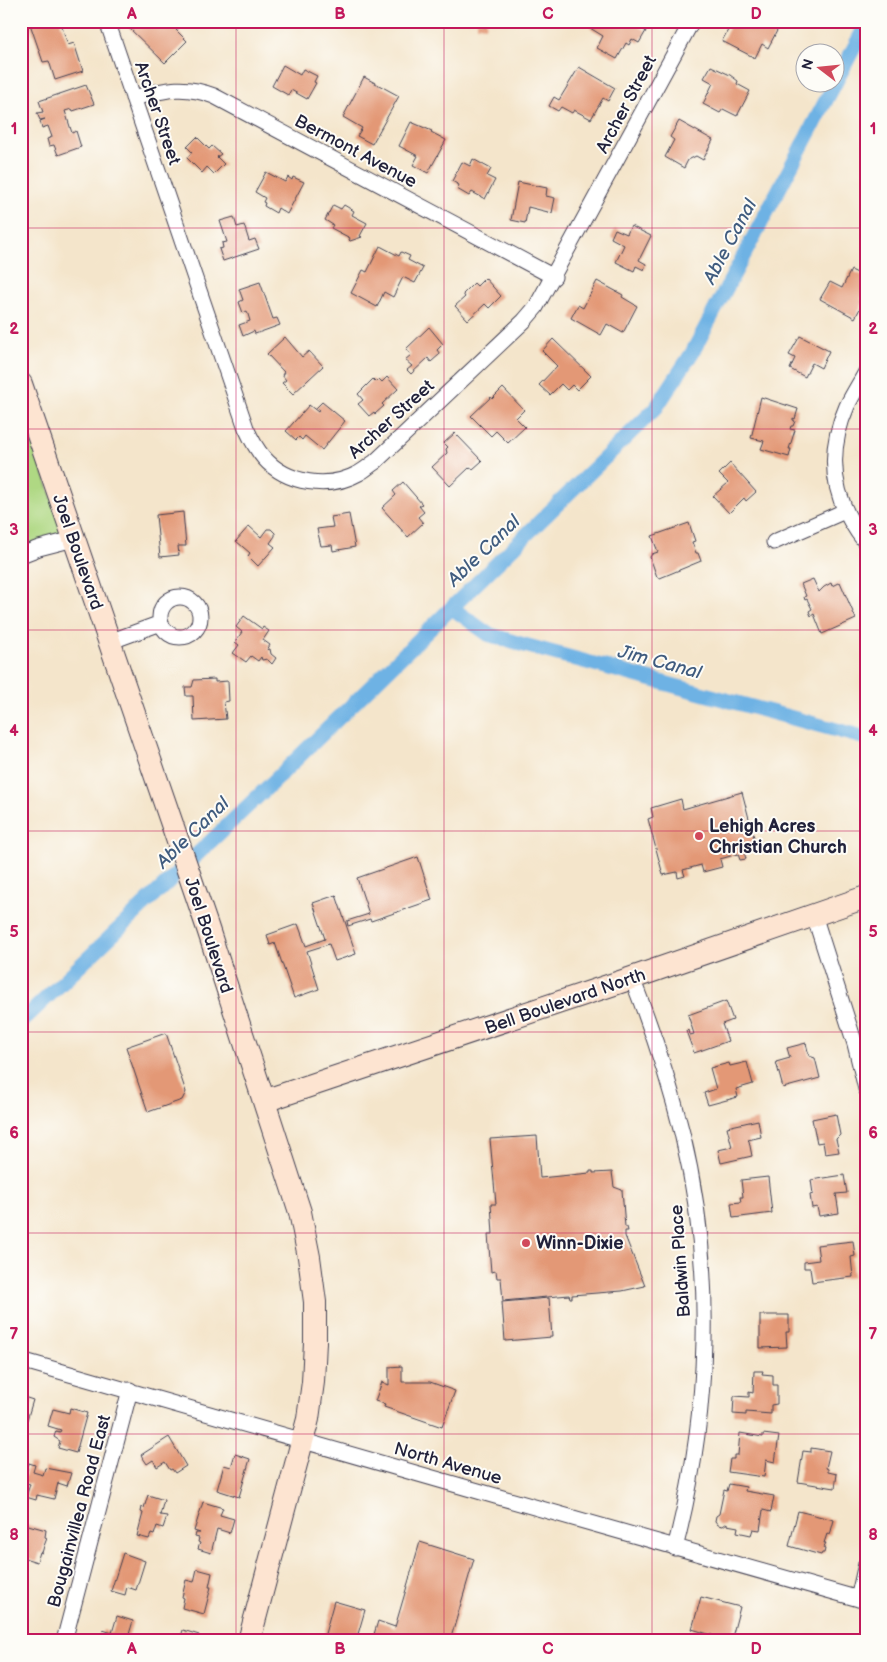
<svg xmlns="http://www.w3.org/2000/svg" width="887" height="1662" viewBox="0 0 887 1662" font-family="'Balsamiq Sans',sans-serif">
  <rect width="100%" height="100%" fill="#fdfcf7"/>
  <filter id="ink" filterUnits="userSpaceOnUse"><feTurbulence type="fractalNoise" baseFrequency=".02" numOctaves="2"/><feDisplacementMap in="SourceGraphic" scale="10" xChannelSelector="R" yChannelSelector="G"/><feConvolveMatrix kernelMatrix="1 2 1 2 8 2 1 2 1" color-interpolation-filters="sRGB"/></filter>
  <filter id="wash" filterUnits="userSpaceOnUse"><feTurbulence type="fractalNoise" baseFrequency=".0096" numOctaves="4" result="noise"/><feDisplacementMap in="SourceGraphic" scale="20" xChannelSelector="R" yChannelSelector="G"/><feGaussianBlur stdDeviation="1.12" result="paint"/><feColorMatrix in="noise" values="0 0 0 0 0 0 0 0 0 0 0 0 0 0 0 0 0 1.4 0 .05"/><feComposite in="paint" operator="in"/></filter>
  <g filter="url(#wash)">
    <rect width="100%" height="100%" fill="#f4e5cb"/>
    <path fill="#afd883" stroke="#687d5f" d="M 21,409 L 64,533 L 21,549 Z"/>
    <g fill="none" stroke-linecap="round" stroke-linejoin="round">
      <path stroke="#6eb2e4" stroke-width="15" d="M 452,608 L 488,634 L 517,643 L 866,738
        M 21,1022 L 271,784 L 656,408 L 692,353 L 866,25"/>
    </g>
    <g id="blocks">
      <path fill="#e39876" d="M 29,21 L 60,21 L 68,45 L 74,43 L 83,71 L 55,80 L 49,61 L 43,62 Z
        M 131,21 L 175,21 L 174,22 L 179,28 L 176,30 L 187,41 L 165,63 L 127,26 Z
        M 477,21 L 487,21 L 486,27 L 477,26 Z
        M 594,21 L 629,21 L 646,31 L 639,43 L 632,39 L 629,45 L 626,43 L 617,59 L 597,48 L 603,36 L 590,28 Z
        M 733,21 L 774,21 L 780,25 L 768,48 L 762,44 L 755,58 L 722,41 Z
        M 283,65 L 300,75 L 303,69 L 317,76 L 314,82 L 316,83 L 307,99 L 291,90 L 288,95 L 272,86 Z
        M 711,66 L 730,75 L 738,81 L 737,84 L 750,91 L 737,116 L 723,109 L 720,113 L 703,104 L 713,83 L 704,78 Z
        M 579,67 L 615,88 L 608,101 L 603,98 L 591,119 L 574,110 L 572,113 L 561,107 L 558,111 L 549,106 L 554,97 L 559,100 Z
        M 364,77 L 399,96 L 372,144 L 357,136 L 362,128 L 343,117 Z
        M 86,85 L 94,104 L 73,111 L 72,109 L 65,111 L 72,133 L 76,131 L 81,147 L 58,155 L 54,145 L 49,146 L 47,139 L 52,137 L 48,126 L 42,128 L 40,121 L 45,119 L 40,120 L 37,113 L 43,112 L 39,101 Z
        M 679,121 L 713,140 L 703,160 L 696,156 L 688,160 L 684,168 L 665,157 L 674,140 L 670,137 Z
        M 411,122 L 432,131 L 431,132 L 446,140 L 428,173 L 413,165 L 418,156 L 399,146 Z
        M 197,137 L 209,149 L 212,146 L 221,154 L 217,157 L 224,164 L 214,174 L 207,167 L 202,173 L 187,158 L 192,152 L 187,147 Z
        M 473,159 L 491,169 L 487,176 L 495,180 L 485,199 L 472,192 L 469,196 L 457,189 L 459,185 L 452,181 L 462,162 L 470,166 Z
        M 266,172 L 285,182 L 288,177 L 292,180 L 293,177 L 304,182 L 287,214 L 278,208 L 276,213 L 264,206 L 265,203 L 263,202 L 265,198 L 255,192 Z
        M 518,182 L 547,188 L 546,196 L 555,198 L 552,213 L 528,207 L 525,223 L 511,220 Z
        M 333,205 L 341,209 L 344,205 L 354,211 L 352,215 L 367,223 L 360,236 L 362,237 L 350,241 L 349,240 L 350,238 L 331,228 L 333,225 L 325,220 Z
        M 234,217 L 237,227 L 244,225 L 249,241 L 255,239 L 259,249 L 223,261 L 219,249 L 223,248 L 222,243 L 227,242 L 220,221 Z
        M 631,226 L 651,236 L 639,260 L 646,264 L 644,270 L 636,266 L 634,271 L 616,262 L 624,245 L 611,238 L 615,229 L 627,234 Z
        M 380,246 L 399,256 L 401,252 L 410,256 L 408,260 L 423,268 L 415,283 L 403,277 L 393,297 L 384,292 L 377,307 L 351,293 L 363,270 L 367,272 Z
        M 851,270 L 866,277 L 866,290 L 861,299 L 864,301 L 855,318 L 820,299 L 830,282 L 842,288 Z
        M 485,278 L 501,296 L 489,308 L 485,304 L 468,320 L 455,306 L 465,297 L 463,294 L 474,283 L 477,286 Z
        M 597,281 L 623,295 L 622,297 L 637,306 L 623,333 L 607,324 L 601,335 L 571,318 L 578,305 L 583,308 Z
        M 260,282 L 273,319 L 277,318 L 280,325 L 255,334 L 254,331 L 243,336 L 239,325 L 250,321 L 247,311 L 243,313 L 239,302 L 243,300 L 239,289 Z
        M 429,327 L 443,344 L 437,350 L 440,354 L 431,362 L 428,358 L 411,374 L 407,370 L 412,366 L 405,360 L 411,355 L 406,349 Z
        M 800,336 L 829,351 L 821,368 L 812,363 L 805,377 L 790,369 L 795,358 L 789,355 Z
        M 285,337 L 302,357 L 309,351 L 323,366 L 293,394 L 282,383 L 286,380 L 282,375 L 284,372 L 267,354 Z
        M 553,339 L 591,376 L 577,390 L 572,385 L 567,390 L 561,384 L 550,395 L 539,385 L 557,366 L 542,351 Z
        M 387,377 L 398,389 L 382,404 L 384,406 L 375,414 L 374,412 L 369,416 L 358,404 L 363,400 L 358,394 L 373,379 L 376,382 L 379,379 L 382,382 Z
        M 503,388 L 524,410 L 516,418 L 525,427 L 508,443 L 496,431 L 491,436 L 471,416 L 491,397 L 492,399 Z
        M 761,397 L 798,409 L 795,419 L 793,418 L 793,420 L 795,421 L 793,426 L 791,426 L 790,429 L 795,430 L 789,449 L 791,449 L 789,457 L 761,449 L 764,441 L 751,438 Z
        M 322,402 L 345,421 L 322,450 L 305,436 L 302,440 L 299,437 L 296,440 L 286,431 L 309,405 L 318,412 L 319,410 L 316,408 Z
        M 455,433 L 482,461 L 473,469 L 470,467 L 450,486 L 432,467 L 447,453 L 446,449 L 448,447 L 444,443 Z
        M 730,463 L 756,492 L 746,501 L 744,498 L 729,513 L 713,496 L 728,483 L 719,474 Z
        M 403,482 L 422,504 L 419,506 L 424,512 L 418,517 L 423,523 L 408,537 L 382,508 L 396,495 L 393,491 Z
        M 183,512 L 186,546 L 178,546 L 179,555 L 160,557 L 156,515 Z
        M 349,514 L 355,547 L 333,551 L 332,545 L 321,546 L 317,529 L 333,527 L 331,517 Z
        M 689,523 L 695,541 L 692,542 L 696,553 L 698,553 L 701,561 L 660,578 L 657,577 L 650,557 L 652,554 L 658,552 L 652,536 Z
        M 249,526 L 261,537 L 267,529 L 271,529 L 275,533 L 275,536 L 270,543 L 275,547 L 258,566 L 248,556 L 250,553 L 236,541 Z
        M 813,579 L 819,592 L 824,587 L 831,583 L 832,586 L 840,582 L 856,619 L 822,634 L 814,614 L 811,616 L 809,611 L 812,609 L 807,599 L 805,600 L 804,597 L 806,596 L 801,584 Z
        M 244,616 L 262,629 L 263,627 L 269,631 L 263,640 L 270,645 L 267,650 L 270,649 L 271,654 L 276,658 L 272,664 L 267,659 L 262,660 L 261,657 L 258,661 L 251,656 L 246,662 L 233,653 L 239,645 L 235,642 L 242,632 L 236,627 Z
        M 215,679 L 215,682 L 228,681 L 229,701 L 224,702 L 226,719 L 194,721 L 193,696 L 186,696 L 185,687 L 192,687 L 194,680 Z
        M 742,792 L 757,849 L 744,852 L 746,859 L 740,860 L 738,854 L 720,859 L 722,867 L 703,872 L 701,865 L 683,870 L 685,876 L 678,878 L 677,872 L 663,875 L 648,819 L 653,817 L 651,808 L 681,799 L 683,809 Z
        M 418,857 L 432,900 L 371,921 L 370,919 L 348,926 L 347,921 L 369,914 L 357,878 Z
        M 336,895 L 356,954 L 335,961 L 329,944 L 307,951 L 319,989 L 294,998 L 275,943 L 270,945 L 267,935 L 298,924 L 306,946 L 325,939 L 313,903 Z
        M 726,1001 L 733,1020 L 722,1024 L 728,1041 L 694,1053 L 686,1031 L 689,1030 L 690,1035 L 694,1034 L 688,1015 Z
        M 166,1033 L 186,1092 L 182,1100 L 148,1112 L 126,1047 Z
        M 806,1043 L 809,1056 L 815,1058 L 820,1078 L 783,1088 L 776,1062 L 790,1058 L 787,1048 Z
        M 747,1062 L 753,1084 L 736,1089 L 738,1097 L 708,1105 L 704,1093 L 716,1089 L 710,1068 L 729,1063 L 730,1066 Z
        M 836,1114 L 840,1135 L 836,1139 L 839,1152 L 825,1154 L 823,1142 L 817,1143 L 812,1119 Z
        M 758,1120 L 761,1137 L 748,1140 L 749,1141 L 752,1156 L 721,1163 L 718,1150 L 732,1147 L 727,1127 Z
        M 537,1136 L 540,1178 L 590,1173 L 590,1171 L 593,1171 L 593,1173 L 612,1172 L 614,1187 L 622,1190 L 625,1227 L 627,1227 L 628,1231 L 625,1231 L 625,1236 L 645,1286 L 622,1291 L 572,1295 L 572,1298 L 570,1298 L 569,1295 L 503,1301 L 501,1278 L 497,1278 L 496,1271 L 491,1272 L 488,1234 L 493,1234 L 491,1204 L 496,1204 L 490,1139 Z
        M 844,1175 L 847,1193 L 836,1194 L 839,1213 L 819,1216 L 817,1207 L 812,1208 L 810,1195 L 813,1194 L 811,1180 Z
        M 768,1177 L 772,1213 L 733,1218 L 731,1203 L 741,1202 L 740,1197 L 743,1197 L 741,1180 Z
        M 853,1241 L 855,1256 L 851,1257 L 853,1277 L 812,1282 L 810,1268 L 804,1268 L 804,1262 L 819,1260 L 817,1245 Z
        M 549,1298 L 552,1337 L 505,1341 L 502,1302 Z
        M 760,1315 L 789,1315 L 789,1332 L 786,1332 L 787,1347 L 760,1348 Z
        M 402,1366 L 402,1382 L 430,1382 L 455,1391 L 442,1427 L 384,1407 L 385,1404 L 375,1401 L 382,1382 L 389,1385 L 389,1367 Z
        M 754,1371 L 763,1371 L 762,1374 L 773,1375 L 773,1385 L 777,1385 L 777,1404 L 771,1405 L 771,1414 L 746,1412 L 746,1415 L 733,1414 L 734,1396 L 749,1397 L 749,1392 L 753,1393 Z
        M 21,1396 L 33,1400 L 27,1420 L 21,1418 Z
        M 70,1408 L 87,1413 L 76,1453 L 58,1448 L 60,1441 L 54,1437 L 56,1431 L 60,1432 L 61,1430 L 48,1426 L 53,1409 L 69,1413 Z
        M 740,1433 L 763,1437 L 763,1434 L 779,1436 L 775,1462 L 766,1460 L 764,1477 L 728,1472 L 730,1459 L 734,1459 L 734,1455 L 738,1455 Z
        M 169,1437 L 186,1466 L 175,1473 L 172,1469 L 170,1470 L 165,1462 L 157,1467 L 153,1460 L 147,1464 L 141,1455 Z
        M 811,1448 L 830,1451 L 826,1468 L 828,1469 L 828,1472 L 837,1474 L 835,1488 L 798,1482 L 803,1451 L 811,1452 Z
        M 235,1454 L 250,1459 L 239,1497 L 217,1490 L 224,1465 L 231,1467 Z
        M 29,1463 L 35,1465 L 33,1472 L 43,1475 L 45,1468 L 71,1473 L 67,1486 L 58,1483 L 54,1499 L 37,1495 L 36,1500 L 26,1497 L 30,1484 L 23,1482 Z
        M 729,1484 L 746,1487 L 745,1491 L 774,1496 L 771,1512 L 763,1510 L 760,1530 L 753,1529 L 751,1535 L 737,1532 L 738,1527 L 727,1525 L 727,1523 L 723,1526 L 718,1525 L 715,1521 L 716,1516 L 719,1514 L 724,1490 L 727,1491 Z
        M 148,1495 L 164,1500 L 160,1515 L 167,1516 L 163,1528 L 157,1526 L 154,1535 L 151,1534 L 149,1539 L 137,1536 L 143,1513 L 141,1512 L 142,1507 L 144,1508 Z
        M 203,1502 L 223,1508 L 220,1515 L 234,1519 L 230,1533 L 217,1529 L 211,1553 L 198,1549 L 200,1543 L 198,1542 L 199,1538 L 195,1537 L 196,1533 L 200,1533 L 194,1531 Z
        M 798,1511 L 834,1520 L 830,1535 L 827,1534 L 824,1543 L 826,1543 L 823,1548 L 825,1549 L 824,1553 L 822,1553 L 821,1555 L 789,1546 Z
        M 21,1523 L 46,1530 L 45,1537 L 47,1538 L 44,1546 L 42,1553 L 40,1552 L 37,1562 L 21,1557 L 25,1540 L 21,1539 Z
        M 420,1542 L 474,1559 L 450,1641 L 372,1641 L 378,1621 L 395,1627 Z
        M 123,1553 L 145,1561 L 136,1590 L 127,1587 L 125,1595 L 111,1591 Z
        M 197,1569 L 212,1573 L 209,1587 L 211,1587 L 204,1614 L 182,1608 L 184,1598 L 182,1597 L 186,1580 L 194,1582 Z
        M 701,1597 L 740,1607 L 731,1641 L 692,1629 Z
        M 334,1601 L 365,1610 L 356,1641 L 323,1641 Z
        M 117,1616 L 133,1621 L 127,1641 L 100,1641 L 103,1630 L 112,1633 Z
        M 183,1630 L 199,1635 L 197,1641 L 173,1641 L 175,1636 L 181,1637 Z"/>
    </g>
  </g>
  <g filter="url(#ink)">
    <use href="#blocks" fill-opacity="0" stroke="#423f51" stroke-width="1"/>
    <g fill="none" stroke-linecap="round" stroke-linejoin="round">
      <defs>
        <path id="street" d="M 107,21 L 246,428 C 251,439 256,449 264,458 C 287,484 329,490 359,473 C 365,470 370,465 375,462 L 524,321 L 536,307 L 692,21
          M 133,98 C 165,90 182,84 214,96 L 554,277
          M 866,372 C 860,383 853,394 847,406 C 825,456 832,501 866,543
          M 774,542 L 845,511
          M 21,555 L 39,548 L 74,539
          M160 617a20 20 0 1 1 40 0a20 20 0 1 1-40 0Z
          M 109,642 L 161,623
          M 814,915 L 855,1044 L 866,1089
          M 632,978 C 652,1029 669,1080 682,1133 C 715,1268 710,1414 675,1548
          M 21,1360 L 499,1497 L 866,1601
          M 858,1599 L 866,1564
          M 64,1641 L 130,1390"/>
        <path id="secondary" d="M 21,384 L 207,926 L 300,1212 L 309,1257 L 315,1302 L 315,1342 L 313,1382 L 308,1419 L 249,1641
          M 264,1101 L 632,978 L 866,897"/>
      </defs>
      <use href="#street" stroke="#423f51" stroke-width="17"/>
      <use href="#secondary" stroke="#423f51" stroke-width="24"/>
      <use href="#street" stroke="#fff" stroke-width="15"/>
      <use href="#secondary" stroke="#fde4d1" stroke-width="22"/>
    </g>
  </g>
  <path fill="none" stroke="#c2185b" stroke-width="1" stroke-opacity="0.55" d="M 236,21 L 236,1641M 444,21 L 444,1641M 652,21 L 652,1641M 21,228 L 866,228M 21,429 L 866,429M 21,630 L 866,630M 21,831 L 866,831M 21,1032 L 866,1032M 21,1233 L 866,1233M 21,1434 L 866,1434"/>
  <g fill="#d1495b" stroke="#fdfcf7" stroke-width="2">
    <circle cx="699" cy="836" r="5"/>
    <circle cx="526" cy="1243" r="5"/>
  </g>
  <g text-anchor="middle" stroke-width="4" stroke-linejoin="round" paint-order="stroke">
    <g font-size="18" fill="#22223b" stroke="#fdfcf7">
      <text transform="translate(626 104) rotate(-62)" y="6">Archer Street</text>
      <text transform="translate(158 113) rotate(71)" y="6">Archer Street</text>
      <text transform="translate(356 151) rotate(28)" y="6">Bermont Avenue</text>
      <text transform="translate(391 419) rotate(-42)" y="6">Archer Street</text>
      <text transform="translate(78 552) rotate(71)" y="6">Joel Boulevard</text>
      <text transform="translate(209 935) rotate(72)" y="6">Joel Boulevard</text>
      <text transform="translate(565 1001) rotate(-19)" y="6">Bell Boulevard North</text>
      <text transform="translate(680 1261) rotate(-94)" y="6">Baldwin Place</text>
      <text transform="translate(448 1463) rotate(16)" y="6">North Avenue</text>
      <text transform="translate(79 1511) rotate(-75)" y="6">Bougainvillea Road East</text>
    </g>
    <g font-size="18" font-weight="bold" fill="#22223b" stroke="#fdfcf7" text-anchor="start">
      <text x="709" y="832">Lehigh Acres<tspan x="709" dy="21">Christian Church</tspan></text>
      <text x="536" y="1249">Winn-Dixie</text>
    </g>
    <g font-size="19" font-style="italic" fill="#405c7f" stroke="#fdfcf7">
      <text transform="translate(729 241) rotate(-62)" y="7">Able Canal</text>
      <text transform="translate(483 550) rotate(-44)" y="7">Able Canal</text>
      <text transform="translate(660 661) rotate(15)" y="7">Jim Canal</text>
      <text transform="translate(192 832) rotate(-44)" y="7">Able Canal</text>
    </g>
  </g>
  <rect width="887" height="1662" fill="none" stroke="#fdfcf7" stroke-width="55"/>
  <g transform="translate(820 68) rotate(286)"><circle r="24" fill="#fdfcf7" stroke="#a5a5ac"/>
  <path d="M0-4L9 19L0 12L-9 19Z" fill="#d1495b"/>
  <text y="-8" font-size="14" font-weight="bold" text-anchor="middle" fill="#22223b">N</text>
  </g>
  <rect x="28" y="28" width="832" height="1606" fill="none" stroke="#c2185b" stroke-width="2"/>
  <g font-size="16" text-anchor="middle" font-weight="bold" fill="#c2185b">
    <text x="132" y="19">A</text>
    <text x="340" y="19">B</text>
    <text x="548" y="19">C</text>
    <text x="756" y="19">D</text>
    <text x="14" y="134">1</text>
    <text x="873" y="134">1</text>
    <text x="14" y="334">2</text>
    <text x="873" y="334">2</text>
    <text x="14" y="535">3</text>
    <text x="873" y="535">3</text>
    <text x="14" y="736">4</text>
    <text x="873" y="736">4</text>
    <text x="14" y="937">5</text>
    <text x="873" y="937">5</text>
    <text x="14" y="1138">6</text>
    <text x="873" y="1138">6</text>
    <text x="14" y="1339">7</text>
    <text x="873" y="1339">7</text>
    <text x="14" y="1540">8</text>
    <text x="873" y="1540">8</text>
    <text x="132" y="1654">A</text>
    <text x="340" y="1654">B</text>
    <text x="548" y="1654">C</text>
    <text x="756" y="1654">D</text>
  </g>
</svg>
